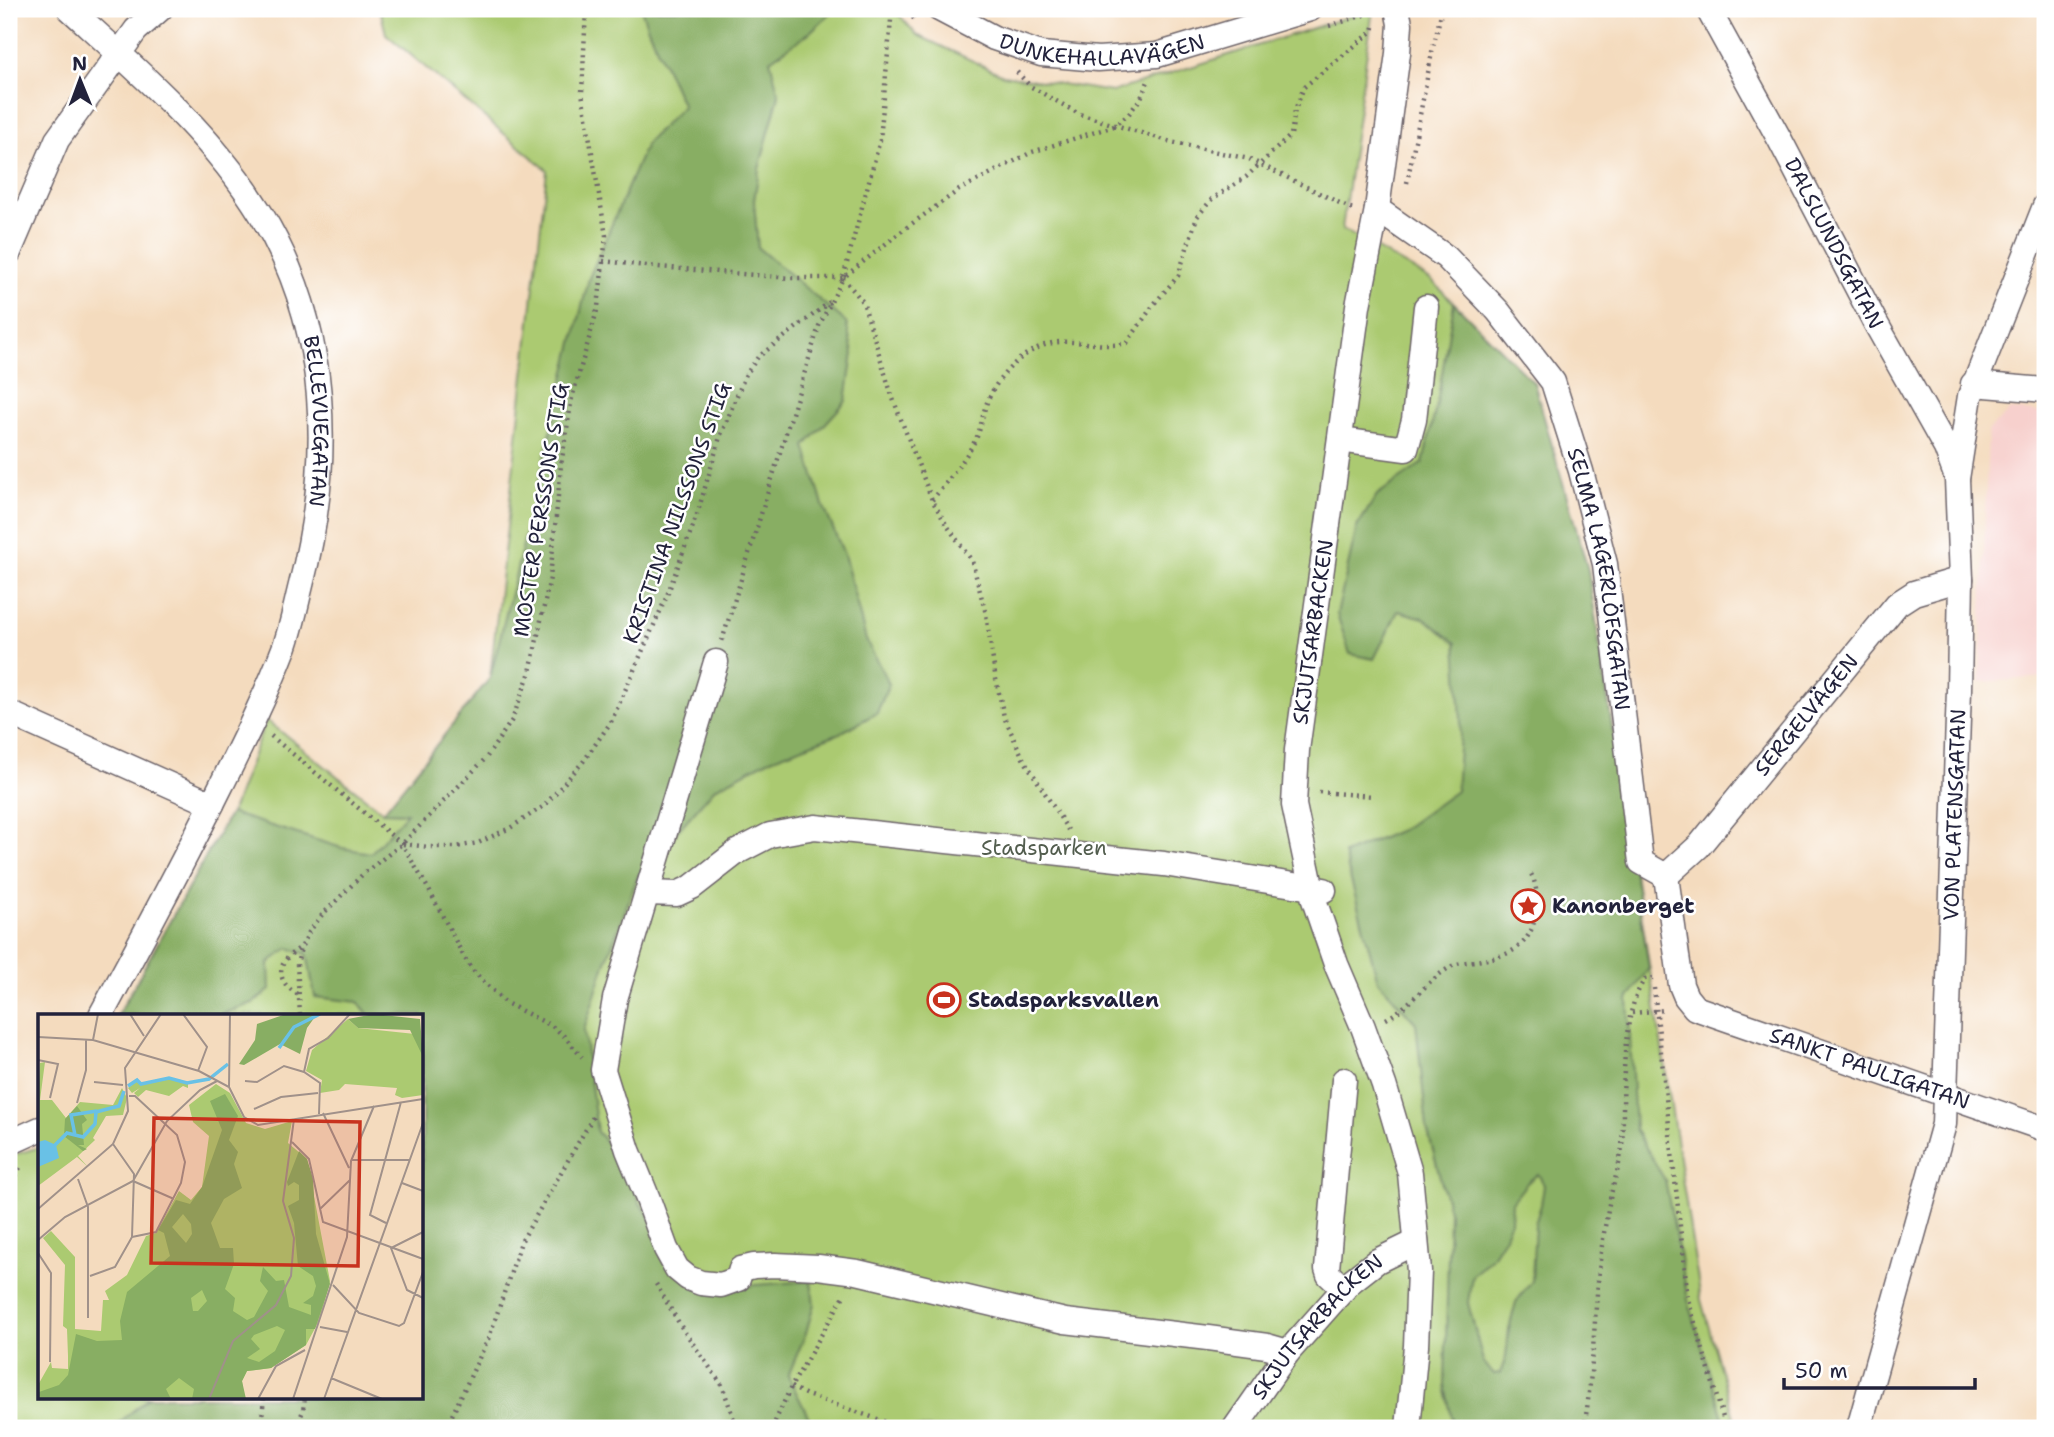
<svg xmlns="http://www.w3.org/2000/svg" width="2054" height="1437" viewBox="0 0 2054 1437" font-family="'Shantell Sans',sans-serif">
  <rect width="100%" height="100%" fill="#fff"/>
  <filter id="ink" filterUnits="userSpaceOnUse"><feTurbulence type="fractalNoise" baseFrequency=".0143" numOctaves="2"/><feDisplacementMap in="SourceGraphic" scale="14" xChannelSelector="R" yChannelSelector="G"/><feConvolveMatrix kernelMatrix="1 2 1 2 8 2 1 2 1" color-interpolation-filters="sRGB"/></filter>
  <filter id="wash" filterUnits="userSpaceOnUse"><feTurbulence type="fractalNoise" baseFrequency=".00686" numOctaves="4" result="noise"/><feDisplacementMap in="SourceGraphic" scale="28" xChannelSelector="R" yChannelSelector="G"/><feGaussianBlur stdDeviation="1.57" result="paint"/><feColorMatrix in="noise" values="0 0 0 0 0 0 0 0 0 0 0 0 0 0 0 0 0 1.4 0 .05"/><feComposite in="paint" operator="in"/></filter>
  <g filter="url(#wash)">
    <rect width="100%" height="100%" fill="#f4dbbe"/>
    <path fill="#f7d0cd" d="M 2010,410 L 2045,413 L 2045,677 L 1980,682 L 1988,430 Z"/>
    <path fill="#abca71" stroke="#667656" stroke-width="2" d="M 380,9 L 894,9 L 917,35 L 1003,75 L 1112,92 L 1373,9 L 1342,229 L 1431,280 L 1534,383 L 1588,570 L 1701,1300 L 1737,1428 L 9,1428 L 9,1156 L 40,1147 L 40,1397 L 422,1397 L 422,1015 L 118,1015 L 234,806 L 266,720 L 383,812 L 490,678 L 547,170 L 386,34 Z"/>
    <path fill="#88ae63" stroke="#55684f" stroke-width="2" fill-rule="evenodd" d="M 641,9 L 835,9 L 809,33 L 770,60 L 779,95 L 759,169 L 754,201 L 758,248 L 846,322 L 853,353 L 846,401 L 805,446 L 823,505 L 844,554 L 866,640 L 889,684 L 877,713 L 840,733 L 768,760 L 715,788 L 638,876 L 604,967 L 584,1030 L 597,1132 L 628,1165 L 639,1202 L 709,1293 L 755,1285 L 811,1281 L 814,1304 L 806,1333 L 788,1376 L 814,1428 L 113,1428 L 149,1397 L 422,1397 L 422,1015 L 369,1015 L 358,1002 L 315,997 L 307,954 L 288,948 L 269,963 L 270,990 L 253,1003 L 219,1015 L 118,1015 L 230,813 L 342,848 L 371,853 L 407,813 L 383,812 L 490,678 L 589,278 L 647,142 L 683,106 L 649,31 Z
      M 1454,303 L 1534,383 L 1588,570 L 1649,968 L 1628,999 L 1635,1129 L 1665,1180 L 1688,1299 L 1726,1428 L 1454,1428 L 1445,1386 L 1449,1211 L 1427,1128 L 1416,1023 L 1378,981 L 1344,854 L 1403,829 L 1456,791 L 1461,720 L 1456,643 L 1424,618 L 1398,611 L 1374,659 L 1350,654 L 1337,614 L 1357,527 L 1377,495 L 1423,463 L 1437,403 ZM 1538,1174 L 1544,1185 L 1541,1205 L 1535,1224 L 1532,1281 L 1516,1302 L 1509,1329 L 1506,1357 L 1500,1373 L 1493,1374 L 1483,1361 L 1468,1303 L 1472,1276 L 1491,1258 L 1504,1238 L 1511,1221 L 1512,1202 L 1527,1183 Z"/>
  </g>
  <g filter="url(#ink)">
    <g fill="none" stroke-linecap="round" stroke-linejoin="round">
      <defs>
        <g id="minor">
          <path id="s1" d="M 70,9 C 138,71 212,134 261,214 C 330,327 333,459 301,585 C 296,605 292,626 285,646 C 266,696 242,744 218,792 C 181,867 141,941 101,1015"/>
          <path id="s2" d="M 939,9 L 994,38 L 1041,54 L 1098,59 L 1157,55 L 1310,9"/>
          <path d="M 1397,9 L 1400,24 L 1398,53 L 1377,209 L 1358,306 L 1297,750 L 1294,805 L 1314,900 L 1336,964 L 1363,1027 L 1384,1085 L 1410,1173 L 1419,1271 L 1416,1346 L 1408,1428"/>
          <path id="s3" d="M 1708,9 L 1780,140 L 1875,322 L 1946,448 L 1957,478"/>
          <path id="s4" d="M 1377,209 L 1446,257 L 1498,311 L 1553,382 L 1581,471 L 1605,564 L 1641,862 L 1666,876"/>
          <path d="M 9,252 L 57,140 L 136,30 L 160,9"/>
          <path d="M 1973,384 L 2045,390"/>
          <path d="M 1340,440 L 1406,449 L 1414,420 L 1426,307"/>
          <path d="M 716,662 L 615,999 L 603,1070 L 628,1150 L 648,1199 L 666,1249 L 677,1269 L 688,1278 L 701,1283 L 721,1285 L 738,1279 L 741,1269 L 754,1266 L 775,1265 L 818,1267 L 857,1272 L 1065,1321 L 1208,1338 L 1267,1346 L 1288,1352"/>
          <path d="M 9,713 L 212,804"/>
          <path id="s5" d="M 1666,876 L 1681,985 L 1686,997 L 1695,1008 L 2045,1129"/>
          <path id="s6" d="M 1666,876 L 1699,846 L 1897,604 L 1914,593 L 1961,579"/>
          <path d="M 647,893 L 677,894 L 692,887 L 737,852 L 770,835 L 815,827 L 1164,864 L 1324,890"/>
          <path d="M 1344,1080 L 1327,1269 L 1329,1275 L 1344,1289"/>
          <path d="M 9,1143 L 40,1129"/>
          <path id="s7" d="M 1235,1428 L 1288,1352 L 1350,1282 L 1377,1261 L 1416,1242"/>
          <path id="s8" d="M 1859,1428 L 1944,1124 L 1959,690 L 1961,579 L 1957,479 L 1970,396 L 2045,206"/>
        </g>
      </defs>
      <use href="#minor" stroke="#6c6369" stroke-width="27"/>
      <path stroke="#6c6369" stroke-width="4.5" stroke-dasharray="2 5" stroke-linecap="butt" d="M 901,9 L 916,20
        M 1329,26 L 1374,12
        M 1017,72 L 1030,86 L 1079,114 L 1171,142 L 1249,159 L 1350,208 L 1355,209
        M 1407,183 L 1432,52 L 1442,9
        M 603,261 L 647,266 L 790,278 L 843,278 L 903,230 L 959,190 L 1032,152 L 1114,126 L 1128,115 L 1141,98 L 1149,79
        M 843,278 L 863,302 L 892,396 L 932,500 L 946,524 L 972,561 L 986,614 L 995,674 L 1004,717 L 1023,758 L 1068,830
        M 932,500 C 948,481 964,461 976,439 C 981,428 982,418 985,408 C 994,381 1015,357 1042,346 C 1070,335 1099,350 1127,343 L 1154,304 L 1178,276 L 1197,217 L 1212,199 L 1246,177 L 1291,135 L 1295,110 L 1304,87 L 1373,31 L 1374,27
        M 722,641 L 819,326 L 843,278 L 880,140 L 892,9
        M 271,736 L 402,844 L 429,890 L 464,957 L 475,973 L 506,1003 L 552,1026 L 563,1035 L 582,1057
        M 1319,792 L 1373,796
        M 403,844 L 429,847 L 456,847 L 478,843 L 510,828 L 544,806 L 583,762 L 611,722 L 666,598 L 696,518 L 720,437 L 745,376 L 758,357 L 831,301
        M 1654,988 L 1688,1299 L 1726,1428
        M 297,994 C 274,980 277,961 300,948
        M 1632,1013 L 1666,1010
        M 300,1015 L 297,964 L 301,948 L 309,932 L 322,915 L 364,873 L 402,844 L 486,758 L 512,720 L 530,672 L 550,578 L 561,465 L 572,398 L 598,307 L 606,236 L 582,93 L 586,9
        M 1386,1019 C 1411,1006 1425,982 1449,968 C 1456,963 1466,962 1475,961 C 1507,957 1530,949 1536,913 C 1538,900 1537,881 1529,871
        M 9,1188 L 22,1164
        M 656,1284 L 682,1328 L 722,1385 L 737,1428
        M 791,1387 L 807,1395 L 901,1427 L 971,1426 L 979,1428
        M 261,1428 L 264,1397
        M 296,1428 L 303,1411 L 305,1397
        M 446,1428 L 490,1335 L 521,1242 L 593,1117
        M 772,1428 L 791,1387 L 845,1294
        M 1584,1428 C 1594,1370 1594,1311 1601,1252 C 1604,1233 1607,1213 1611,1194 C 1615,1179 1620,1163 1622,1147 C 1625,1102 1618,1017 1645,979 L 1653,978"/>
      <use href="#minor" stroke="#fff" stroke-width="24"/>
    </g>
  </g>
  <defs>
    <symbol id="sight-ring" viewBox="-11 -11 22 22"><circle r="9.5" fill="#fff" stroke="#c8321e" stroke-width="1.5"/><path d="M0-6L1.8-2.2L6-1.7L2.9 1.2L3.7 5.4L0 3.3L-3.7 5.4L-2.9 1.2L-6-1.7L-1.8-2.2Z" fill="#c8321e"/></symbol>
    <symbol id="stadium-ring" viewBox="-11 -11 22 22"><circle r="9.5" fill="#fff" stroke="#c8321e" stroke-width="1.5"/><path d="M0-5a6.5 5 0 1 0 0 10a6.5 5 0 1 0 0-10ZM-3.5-1.8h7v3.6h-7Z" fill="#c8321e"/></symbol>
  </defs>
  <g fill-rule="evenodd">
    <use href="#sight-ring" x="1509" y="887" width="38" height="38"/>
    <use href="#stadium-ring" x="925" y="981" width="38" height="38"/>
  </g>
  <g text-anchor="middle" stroke-width="5" stroke-linejoin="round" paint-order="stroke">
    <g font-size="21" fill="#22223b" stroke="#fff">
      <text dy="7" stroke="none"><textPath href="#s2" startOffset="173">DUNKEHALLAVÄGEN</textPath></text>
      <text dy="7" stroke="none"><textPath href="#s3" startOffset="266">DALSLUNDSGATAN</textPath></text>
      <text dy="7" stroke="none"><textPath href="#s1" startOffset="499">BELLEVUEGATAN</textPath></text>
      <text transform="translate(541 510) rotate(-81)" y="7">MOSTER PERSSONS STIG</text>
      <text transform="translate(677 513) rotate(-70)" y="7">KRISTINA NILSSONS STIG</text>
      <text dy="7" stroke="none"><textPath href="#s4" startOffset="452">SELMA LAGERLÖFSGATAN</textPath></text>
      <text transform="translate(1313 632) rotate(-82)" y="7">SKJUTSARBACKEN</text>
      <text dy="7" stroke="none"><textPath href="#s6" startOffset="214">SERGELVÄGEN</textPath></text>
      <text dy="7" stroke="none"><textPath href="#s8" startOffset="625">VON PLATENSGATAN</textPath></text>
      <text dy="7" stroke="none"><textPath href="#s5" startOffset="322">SANKT PAULIGATAN</textPath></text>
      <text dy="7" stroke="none"><textPath href="#s7" startOffset="131">SKJUTSARBACKEN</textPath></text>
    </g>
    <g font-size="21" fill="#525d4e" stroke="#fff">
      <text x="1044" y="855">Stadsparken</text>
    </g>
    <g font-size="21" font-weight="bold" fill="#22223b" stroke="#fff" text-anchor="start">
      <text x="1552" y="913">Kanonberget</text>
      <text x="968" y="1007">Stadsparksvallen</text>
    </g>
  </g>
  <g transform="translate(38 1014)">
    <rect width="385" height="385" fill="#f4dbbe"/>
    <path d="M 310,5 L 320,14 L 377,20 L 385,43 L 385,81 L 364,84 L 357,81 L 359,74 L 307,70 L 301,76 L 282,79 L 284,66 L 268,57 L 274,36 ZM 0,48 L 1,69 L 2,49 L 7,48 L 2,86 L 14,86 L 28,104 L 42,88 L 75,91 L 84,74 L 89,84 L 85,101 L 68,102 L 55,124 L 57,126 L 40,142 L 50,153 L 39,143 L 0,172 ZM 132,65 L 150,70 L 150,74 L 145,72 L 131,82 L 108,76 L 100,83 L 96,79 L 102,74 L 94,79 L 90,74 L 99,67 L 103,71 ZM 178,70 L 192,79 L 208,109 L 227,115 L 254,107 L 250,129 L 269,145 L 292,267 L 282,305 L 268,331 L 233,354 L 209,357 L 204,367 L 206,385 L 0,385 L 0,371 L 13,348 L 14,354 L 30,355 L 30,342 L 29,315 L 25,312 L 27,251 L 5,224 L 13,217 L 37,243 L 37,315 L 63,317 L 65,286 L 71,286 L 67,277 L 89,261 L 108,222 L 118,219 L 141,177 L 153,186 L 164,173 L 171,122 L 155,108 L 151,91 Z" fill="#abca71"/>
    <path d="M 248,0 L 279,0 L 269,14 L 262,40 L 242,30 L 206,51 L 201,50 L 217,26 L 219,10 ZM 336,0 L 382,5 L 385,43 L 372,16 L 320,14 L 310,5 ZM 187,80 L 200,102 L 191,126 L 200,138 L 196,150 L 204,174 L 186,185 L 173,209 L 182,234 L 195,234 L 196,250 L 187,275 L 197,284 L 195,297 L 209,306 L 216,303 L 230,277 L 222,267 L 225,253 L 238,267 L 246,266 L 251,293 L 273,301 L 273,291 L 265,289 L 275,282 L 278,272 L 275,262 L 260,252 L 256,209 L 250,192 L 261,186 L 261,171 L 256,168 L 250,172 L 249,168 L 261,137 L 269,145 L 275,164 L 278,220 L 292,270 L 277,315 L 268,315 L 268,331 L 233,354 L 209,357 L 204,367 L 208,385 L 154,385 L 156,375 L 141,364 L 128,375 L 133,385 L 1,385 L 1,378 L 21,371 L 30,361 L 38,320 L 59,327 L 84,326 L 82,307 L 89,278 L 132,242 L 126,219 L 120,216 L 138,186 L 152,190 L 164,173 L 184,116 L 172,87 ZM 145,200 L 153,210 L 154,220 L 148,229 L 134,213 ZM 164,276 L 169,287 L 160,297 L 155,297 L 153,284 ZM 239,312 L 247,316 L 237,337 L 221,348 L 209,344 L 222,335 L 213,325 L 216,321 ZM 39,92 L 49,106 L 44,110 L 46,131 L 40,131 L 49,135 L 45,137 L 26,122 L 27,105 Z" fill="#88ae63" fill-rule="evenodd"/>
    <path d="M 7,126 L 18,131 L 21,144 L 0,153 L 0,128 Z" fill="#69c1e6"/>
    <path fill="none" stroke="#69c1e6" stroke-width="3.5" d="M 241,34 L 256,13 L 282,0M 90,72 L 99,66 L 103,70 L 131,64 L 149,69 L 171,65 L 190,50M 37,121 L 33,101 L 59,97M 16,132 L 29,119 L 45,123 L 57,110 L 58,98 L 81,92 L 86,77"/>
    <path fill="none" stroke="#a0918a" stroke-width="2" d="M 92,0 L 106,22M 145,0 L 169,33 L 160,57M 0,23 L 55,26 L 161,57 L 191,73 L 206,103 L 220,111 L 385,85M 55,26 L 60,0M 0,46 L 20,50 L 12,84M 266,58 L 271,35 L 290,24 L 312,0M 207,67 L 219,68 L 246,52 L 266,58 L 282,69 L 281,100M 56,68 L 85,71M 191,73 L 192,0M 91,82 L 97,82 L 139,121 L 147,148 L 143,169 L 118,218 L 94,223M 39,89 L 48,56 L 48,26M 216,95 L 243,83 L 280,79M 285,99 L 311,154M 254,128 L 271,145 L 285,208 L 385,245M 314,146 L 372,146M 40,165 L 50,193 L 50,304M 95,167 L 136,185M 364,169 L 385,177M 0,195 L 75,130 L 90,97 L 87,54 L 123,0M 282,195 L 312,166M 348,209 L 332,201 L 363,88M 385,218 L 353,234 L 369,276 L 385,284M 0,226 L 27,203 L 95,167 L 129,107 L 162,76 L 179,67M 0,239 L 13,259 L 12,348M 52,262 L 77,253 L 94,223 L 96,160 L 75,130M 295,271 L 321,299 L 361,312 L 366,309 L 385,258M 282,313 L 309,318M 293,364 L 344,385M 171,385 L 195,327 L 238,291 L 253,262 L 256,224 L 245,187 L 256,105M 220,385 L 238,352 L 267,336M 255,385 L 309,223 L 313,147 L 336,92M 286,385 L 385,109"/>
    <path fill="#c8321e" fill-opacity="0.15" stroke="#c8321e" stroke-width="3.5" d="M 116,104 L 322,108 L 320,252 L 113,249 Z"/>
    <rect width="385" height="385" fill="none" stroke="#22223b" stroke-width="3.5"/>
  </g>
  <rect width="2054" height="1437" fill="none" stroke="#fff" stroke-width="35"/>
  <g transform="translate(80 80) rotate(359)" stroke="#ffffff" stroke-width="5" paint-order="stroke">
  <path d="M0-5L12 26L0 18L-12 26Z" fill="#22223b"/>
  <text y="-10" font-size="19" font-weight="bold" text-anchor="middle" fill="#22223b">N</text>
  </g>
  <path d="M1784 1378v10h191v-10" fill="none" stroke="#22223b" stroke-width="3.5"/>
  <text x="1795" y="1378" font-size="21" fill="#22223b" stroke="#ffffff" stroke-width="5" paint-order="stroke">50 m</text>
</svg>
